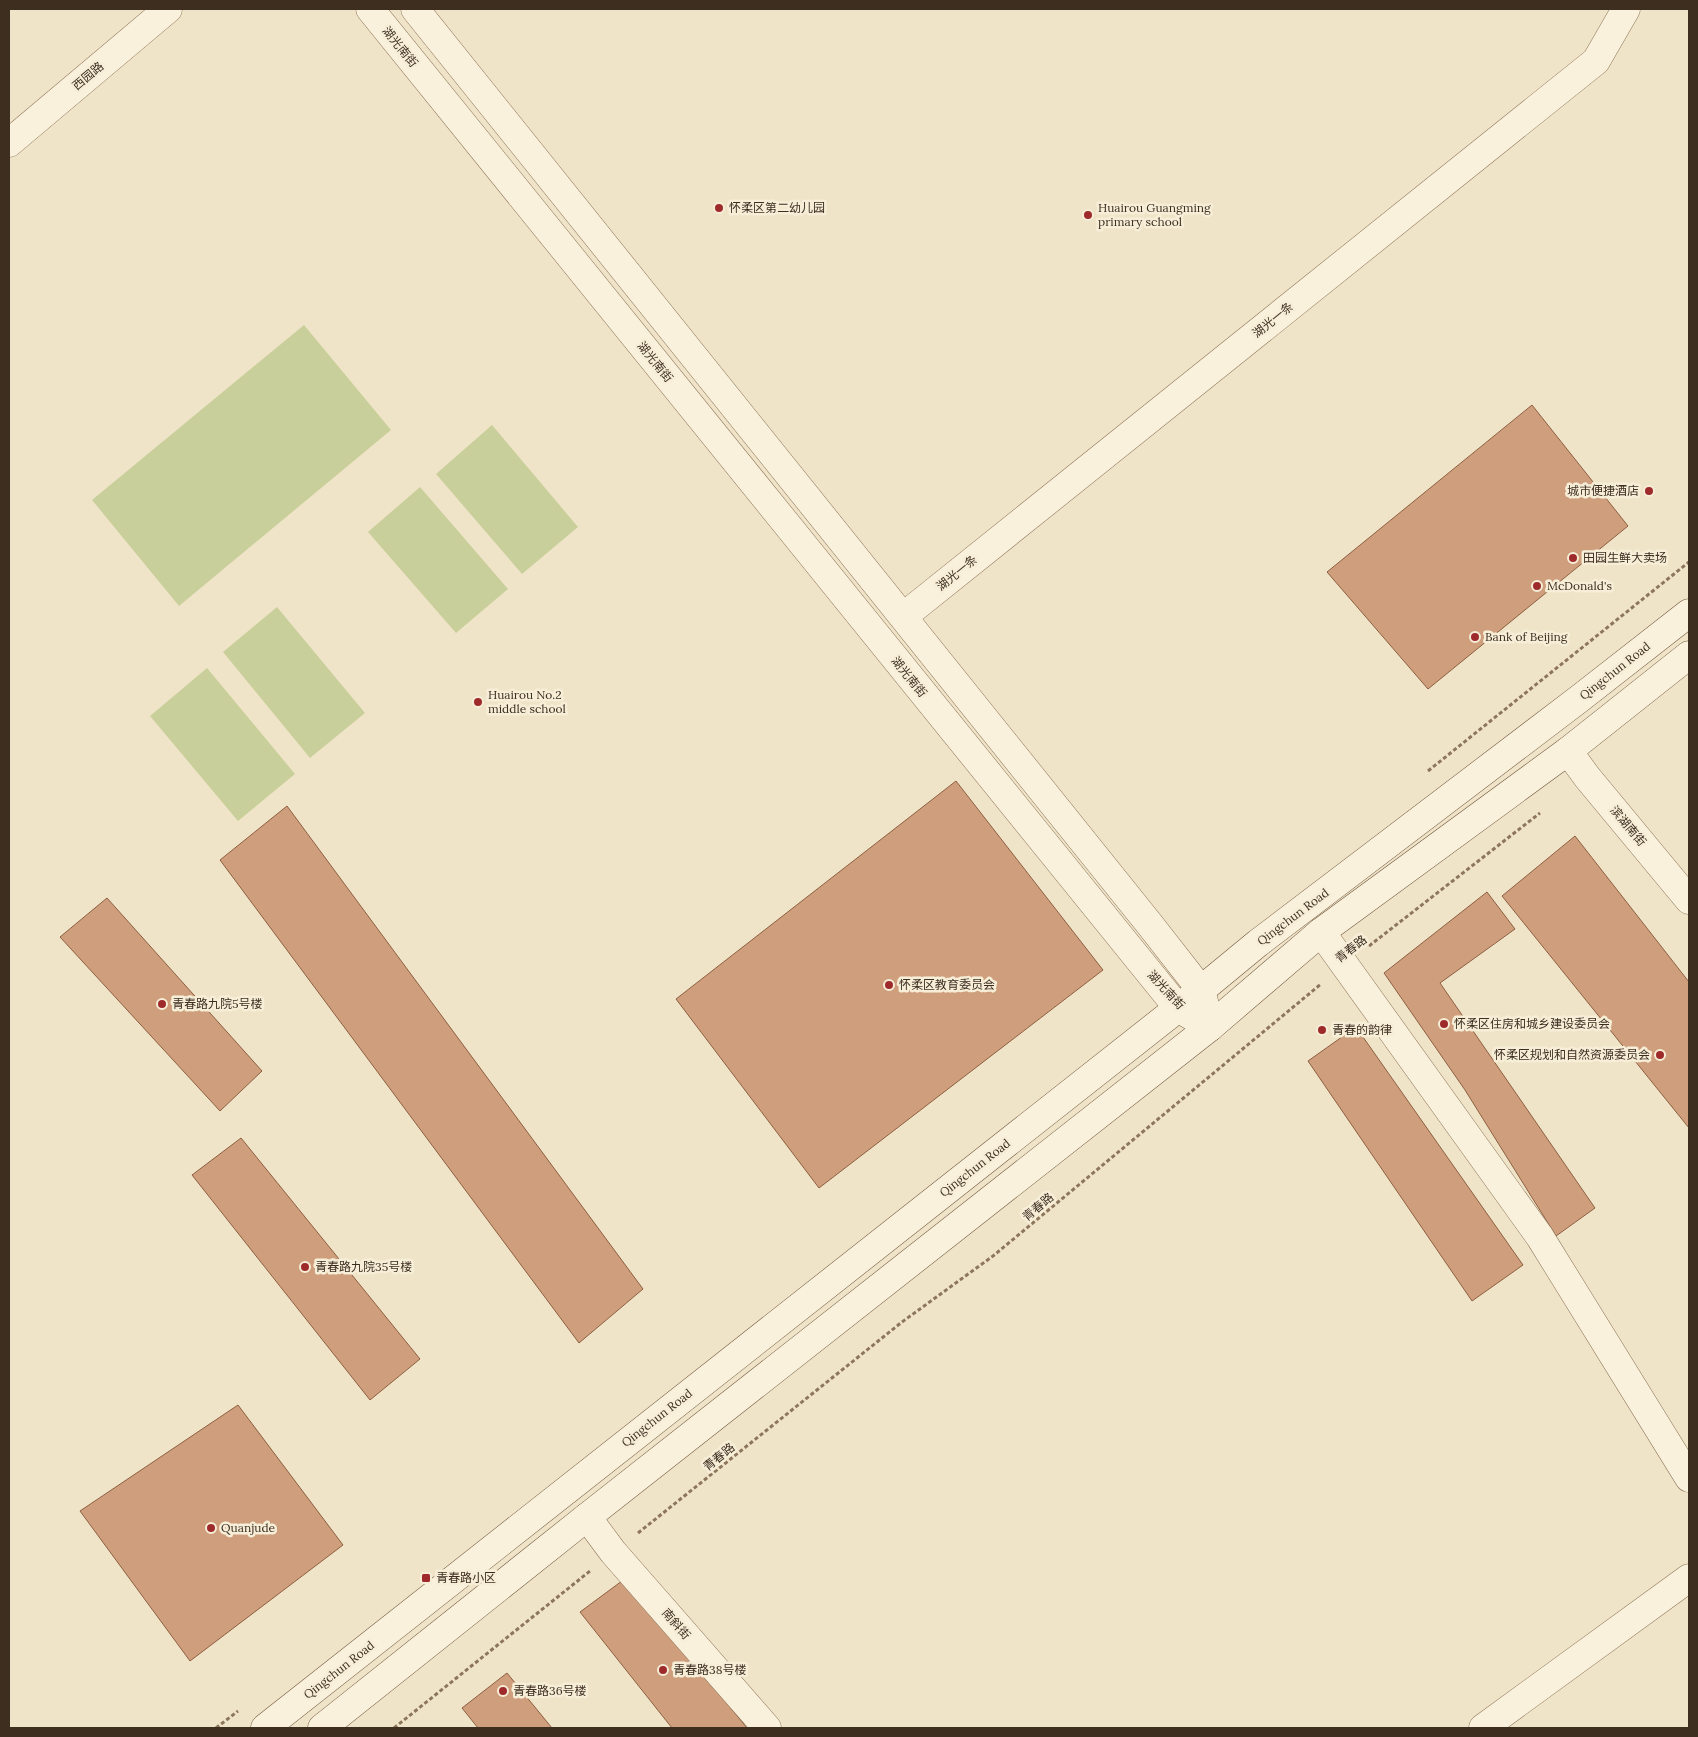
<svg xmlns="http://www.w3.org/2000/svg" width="1698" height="1737" viewBox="0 0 1698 1737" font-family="Lora,'Noto Sans SC',serif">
  <rect width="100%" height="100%" fill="#f0e4c8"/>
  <path fill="#c9cf9b" d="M 304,325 L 391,430 L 179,606 L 92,500 Z
    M 492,425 L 578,527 L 522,574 L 436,474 Z
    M 420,487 L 508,589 L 456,633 L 368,532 Z
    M 277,607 L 365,713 L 310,758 L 223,652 Z
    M 207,668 L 295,774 L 238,821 L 150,716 Z"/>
  <path fill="#cf9f7d" stroke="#8d5f41" d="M 1532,405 L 1628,526 L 1428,689 L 1327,572 Z
    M 956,781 L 1103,970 L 819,1188 L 676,999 Z
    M 287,806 L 643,1289 L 579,1343 L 220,860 Z
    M 1575,836 L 1689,982 L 1689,1128 L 1502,896 Z
    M 1487,892 L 1515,929 L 1440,983 L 1595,1208 L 1556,1236 L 1465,1090 L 1384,973 Z
    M 107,898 L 262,1071 L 220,1111 L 60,937 Z
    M 1356,1027 L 1523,1265 L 1472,1301 L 1308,1061 Z
    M 241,1138 L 420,1359 L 370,1400 L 192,1175 Z
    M 238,1405 L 343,1545 L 190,1661 L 80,1511 Z
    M 626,1578 L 747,1728 L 672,1728 L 580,1612 Z
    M 507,1673 L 552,1728 L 478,1728 L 462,1708 Z"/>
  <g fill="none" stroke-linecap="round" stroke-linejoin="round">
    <defs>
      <path id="minor" d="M 904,616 L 1596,61 L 1626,9
        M 1321,932 L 1540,1237 L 1689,1478
        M 587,1517 L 613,1552 L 767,1728
        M 1483,1728 L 1689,1578"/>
      <path id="tertiary" d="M 370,9 L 1161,987 L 1178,1008 L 1210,1027
        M 415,9 L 1151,926 L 1201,990 L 1207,1013
        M 9,143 L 168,9
        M 1568,751 L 1587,777 L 1689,900"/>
      <path id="secondary" d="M 265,1728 L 1201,990 L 1258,943 L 1579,699 L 1689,613
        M 322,1728 L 587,1517 L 1210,1027 L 1321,932 L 1568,751 L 1689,655"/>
    </defs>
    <use href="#minor" stroke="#8d765c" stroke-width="29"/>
    <use href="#tertiary" stroke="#8d765c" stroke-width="29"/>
    <use href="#secondary" stroke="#6f573f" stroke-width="29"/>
    <path stroke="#8d765c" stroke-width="3" stroke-dasharray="4 2.5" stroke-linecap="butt" d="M 1428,771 L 1689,562
      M 1369,946 L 1540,813
      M 638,1533 L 902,1322 L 993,1256 L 1321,984
      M 216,1728 L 238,1711
      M 394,1728 L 590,1571"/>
    <use href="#minor" stroke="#faf1dc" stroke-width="28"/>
    <use href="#tertiary" stroke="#faf1dc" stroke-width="28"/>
    <use href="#secondary" stroke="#faf1dc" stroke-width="28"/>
  </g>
  <g fill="#9e2a2b" stroke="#f7eed8" stroke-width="2">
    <circle cx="719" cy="208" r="5"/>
    <circle cx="1088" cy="215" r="5"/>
    <circle cx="1649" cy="491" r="5"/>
    <circle cx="1573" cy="558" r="5"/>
    <circle cx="1537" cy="586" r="5"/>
    <circle cx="1475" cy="637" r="5"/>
    <circle cx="478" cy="702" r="5"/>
    <circle cx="889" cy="985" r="5"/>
    <circle cx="162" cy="1004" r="5"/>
    <circle cx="1444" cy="1024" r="5"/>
    <circle cx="1322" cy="1030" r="5"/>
    <circle cx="1660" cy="1055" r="5"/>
    <circle cx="305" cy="1267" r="5"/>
    <circle cx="211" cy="1528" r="5"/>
    <rect x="421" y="1573" width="10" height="10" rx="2.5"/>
    <circle cx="663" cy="1670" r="5"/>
    <circle cx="503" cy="1691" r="5"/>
  </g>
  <g text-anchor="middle" stroke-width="5" stroke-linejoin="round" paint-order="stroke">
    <g font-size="12" fill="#3d2e20" stroke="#f7eed8">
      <text transform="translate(400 47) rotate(51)" y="4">湖光南街</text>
      <text transform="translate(88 76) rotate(-40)" y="4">西园路</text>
      <text transform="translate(1273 320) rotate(-39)" y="4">湖光一条</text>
      <text transform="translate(655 362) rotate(51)" y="4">湖光南街</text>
      <text transform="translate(957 573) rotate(-39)" y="4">湖光一条</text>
      <text transform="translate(1615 671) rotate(-38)" y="4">Qingchun Road</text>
      <text transform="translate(909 677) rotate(51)" y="4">湖光南街</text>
      <text transform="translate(1628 826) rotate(50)" y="4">滨湖南街</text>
      <text transform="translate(1293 917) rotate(-37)" y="4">Qingchun Road</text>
      <text transform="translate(1351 949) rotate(-38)" y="4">青春路</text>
      <text transform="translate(1166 990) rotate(47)" y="4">湖光南街</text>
      <text transform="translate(975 1168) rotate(-38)" y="4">Qingchun Road</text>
      <text transform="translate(1038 1207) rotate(-40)" y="4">青春路</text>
      <text transform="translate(657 1418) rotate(-38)" y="4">Qingchun Road</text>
      <text transform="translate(719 1457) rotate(-39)" y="4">青春路</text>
      <text transform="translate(676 1624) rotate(49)" y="4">南斜街</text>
      <text transform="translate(339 1670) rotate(-38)" y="4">Qingchun Road</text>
    </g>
    <g font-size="12" fill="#3d2e20" stroke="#f7eed8" text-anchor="start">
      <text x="729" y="212">怀柔区第二幼儿园</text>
      <text x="1098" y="212">Huairou Guangming<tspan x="1098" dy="14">primary school</tspan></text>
      <text x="1639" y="495" text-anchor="end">城市便捷酒店</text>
      <text x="1583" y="562">田园生鲜大卖场</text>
      <text x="1547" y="590">McDonald's</text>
      <text x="1485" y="641">Bank of Beijing</text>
      <text x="488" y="699">Huairou No.2<tspan x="488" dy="14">middle school</tspan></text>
      <text x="899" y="989">怀柔区教育委员会</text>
      <text x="172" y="1008">青春路九院5号楼</text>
      <text x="1454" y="1028">怀柔区住房和城乡建设委员会</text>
      <text x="1332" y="1034">青春的韵律</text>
      <text x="1650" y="1059" text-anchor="end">怀柔区规划和自然资源委员会</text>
      <text x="315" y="1271">青春路九院35号楼</text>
      <text x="221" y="1532">Quanjude</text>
      <text x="436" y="1582">青春路小区</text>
      <text x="673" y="1674">青春路38号楼</text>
      <text x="513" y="1695">青春路36号楼</text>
    </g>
  </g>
  <rect width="1698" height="1737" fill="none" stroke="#3d2e20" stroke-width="20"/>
</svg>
